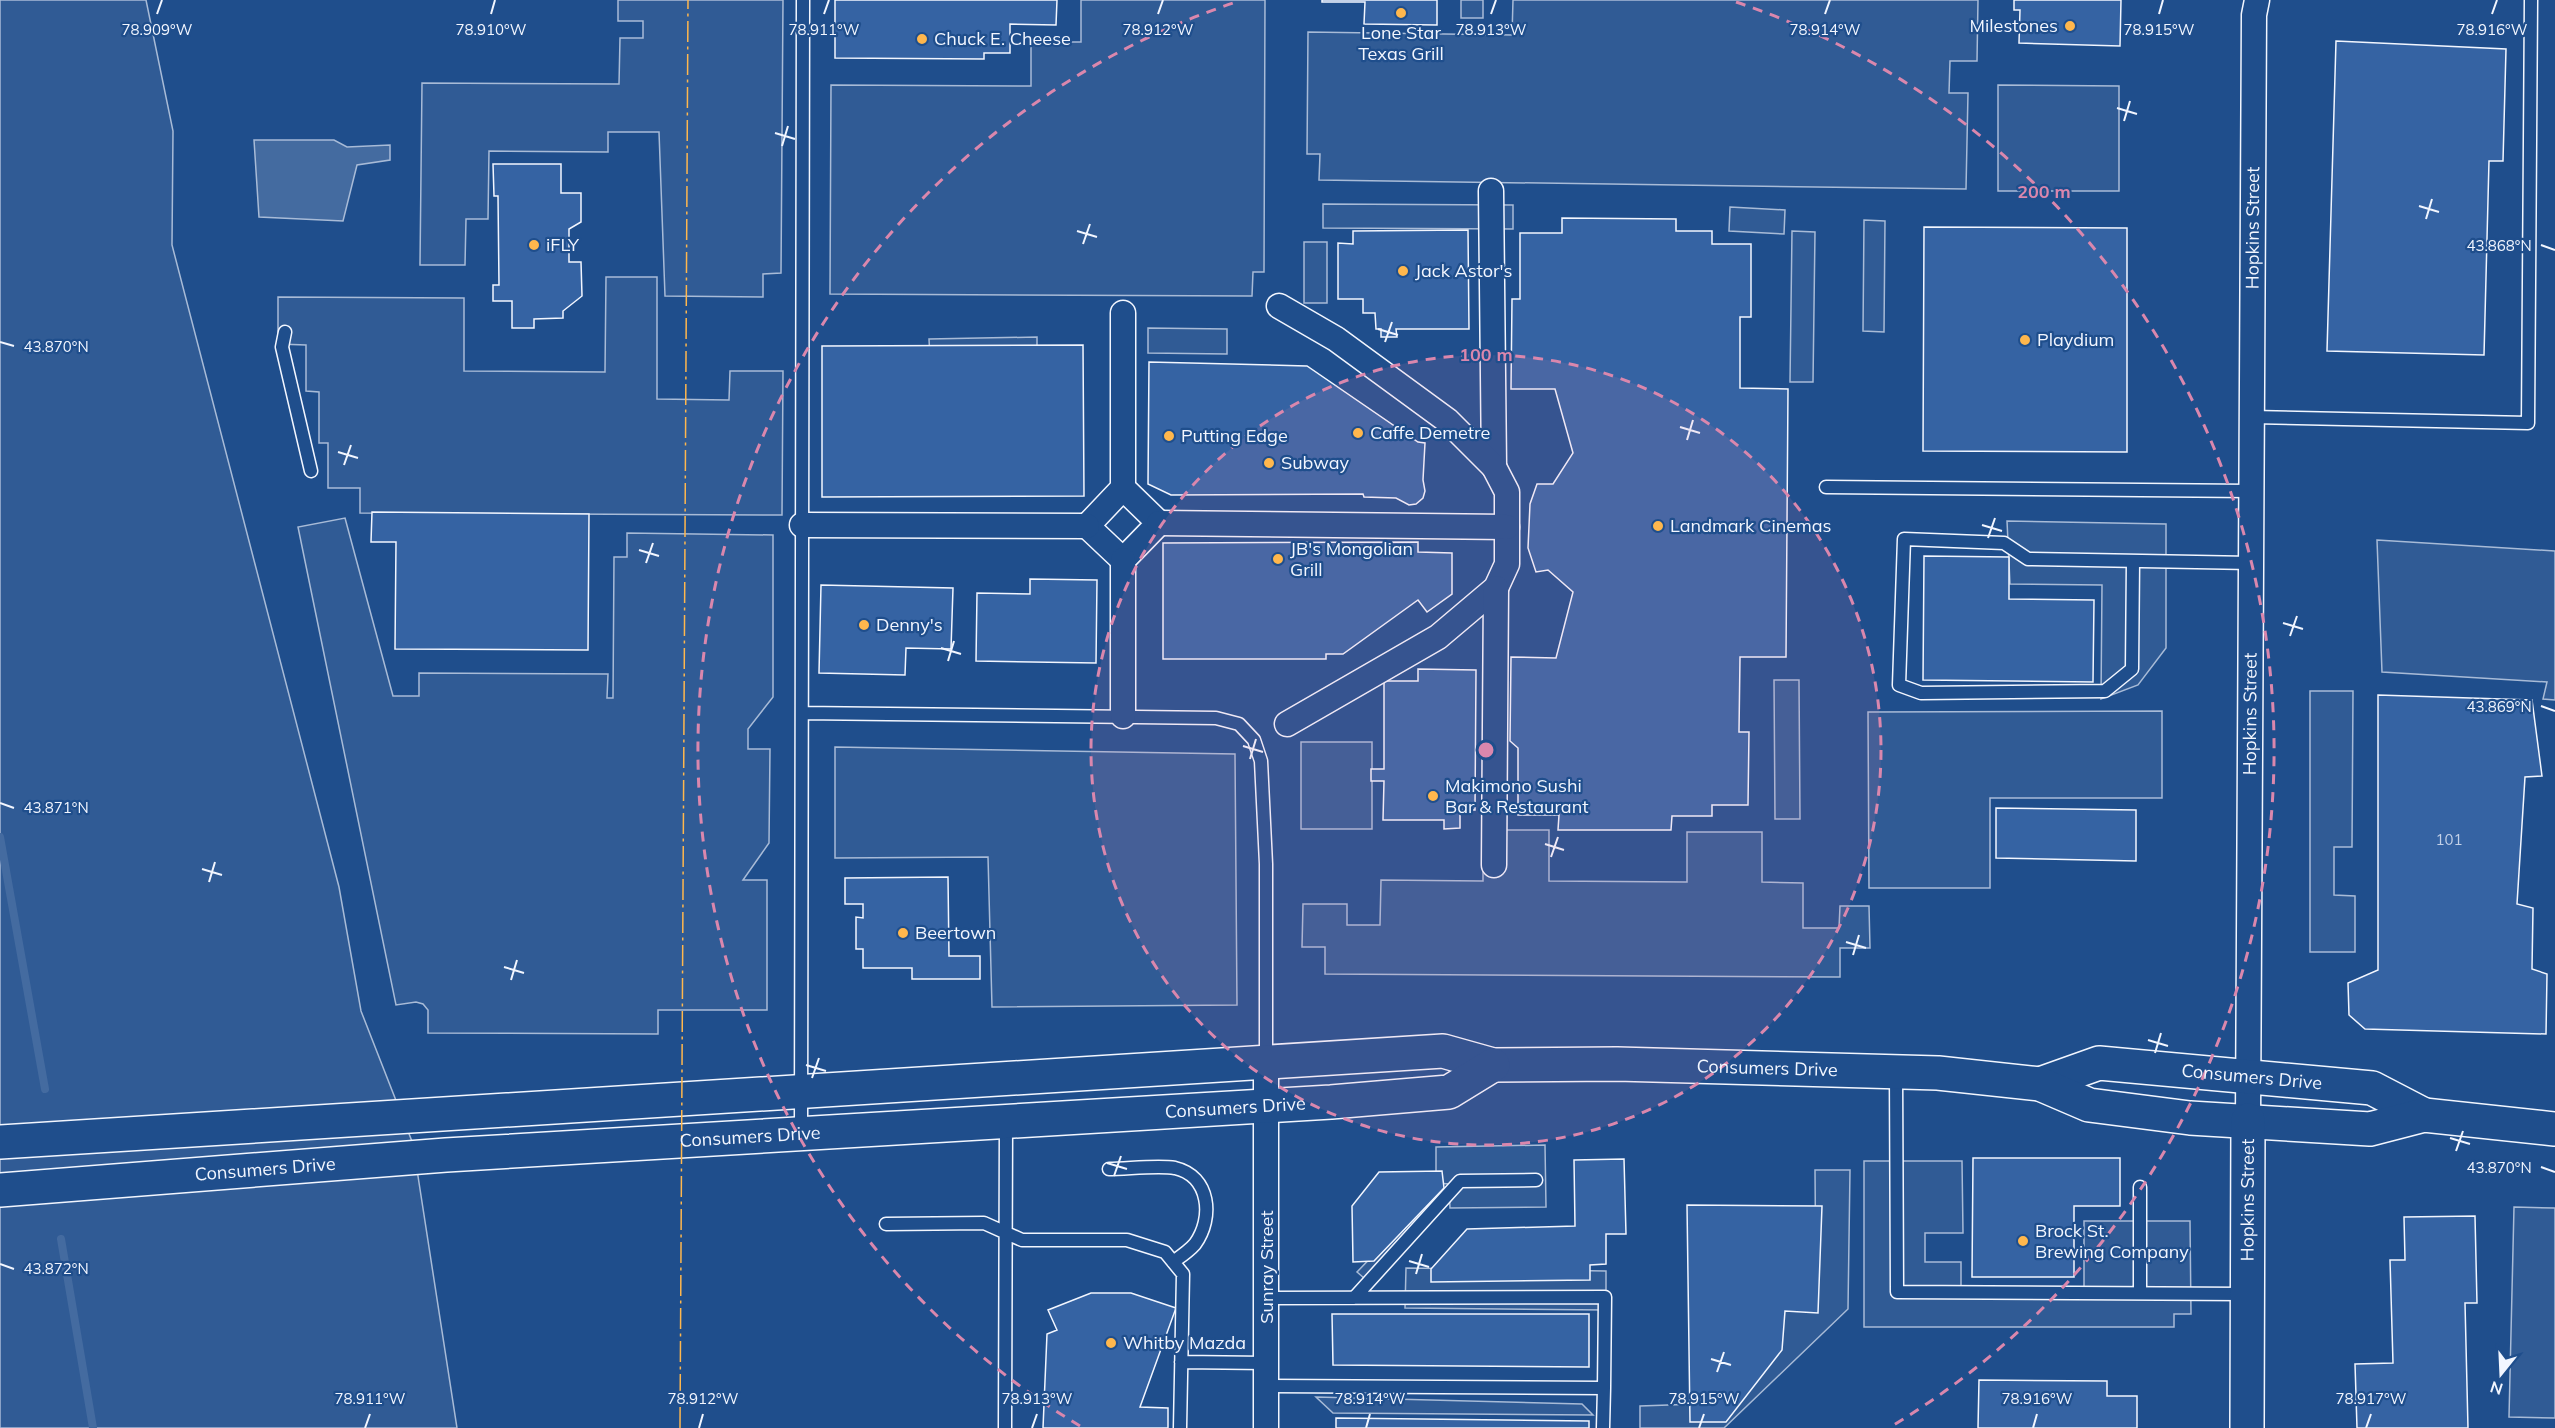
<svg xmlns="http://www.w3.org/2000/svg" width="2555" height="1428" viewBox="0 0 2555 1428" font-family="Mulish,sans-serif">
  <rect width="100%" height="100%" fill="#1f4e8c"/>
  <path fill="#305b95" stroke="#a8bbd7" stroke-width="1.5" d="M 0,0 L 146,0 L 173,131 L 172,245 L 339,887 L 361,1011 L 413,1144 L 457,1428 L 0,1428 Z
    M 618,0 L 783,0 L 781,273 L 763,274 L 763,297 L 665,296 L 659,132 L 608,132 L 608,152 L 489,151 L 488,219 L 466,219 L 465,265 L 420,265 L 422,83 L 619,84 L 620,38 L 643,38 L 643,21 L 618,21 Z
    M 1081,0 L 1265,0 L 1264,272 L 1253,272 L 1252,296 L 830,294 L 831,85 L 1031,86 L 1031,42 L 1081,42 Z
    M 1461,0 L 1483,0 L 1483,18 L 1461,18 Z
    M 1513,0 L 1978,0 L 1977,61 L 1950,61 L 1949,93 L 1968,93 L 1966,189 L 1319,180 L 1320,154 L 1307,154 L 1308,32 L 1512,35 Z
    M 1998,85 L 2119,86 L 2119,191 L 1998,191 Z
    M 1323,204 L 1513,205 L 1513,229 L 1323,228 Z
    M 1730,207 L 1785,210 L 1784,234 L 1729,231 Z
    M 1864,220 L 1885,221 L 1884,332 L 1863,331 Z
    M 1792,231 L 1815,232 L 1813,382 L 1790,382 Z
    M 1304,242 L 1327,242 L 1327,303 L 1304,303 Z
    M 606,277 L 657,277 L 657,399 L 729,400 L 730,371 L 783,371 L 782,515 L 360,513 L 360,488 L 328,488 L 328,443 L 319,443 L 319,392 L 306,391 L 306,345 L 278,344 L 278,297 L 464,298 L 464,371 L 605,372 Z
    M 1148,328 L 1227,329 L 1227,354 L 1148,353 Z
    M 1037,337 L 1037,357 L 930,359 L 929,339 Z
    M 345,518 L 393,696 L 419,696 L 419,673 L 608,674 L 607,698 L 613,698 L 614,557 L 627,557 L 627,533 L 773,535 L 773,697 L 748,729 L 748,749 L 770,749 L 769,843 L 743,880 L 767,880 L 767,1010 L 658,1010 L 658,1034 L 428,1033 L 428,1010 L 423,1004 L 416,1002 L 396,1005 L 298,527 Z
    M 2007,521 L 2166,524 L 2166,648 L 2138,685 L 2101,699 L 2102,585 L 2010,584 Z
    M 2377,540 L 2555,551 L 2555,700 L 2543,699 L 2547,682 L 2382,672 Z
    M 1774,680 L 1799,680 L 1800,819 L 1775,819 Z
    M 2310,691 L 2353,691 L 2352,847 L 2334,847 L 2334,895 L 2355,896 L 2355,952 L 2310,952 Z
    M 2162,711 L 2162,798 L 1990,798 L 1990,888 L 1869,888 L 1868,712 Z
    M 1301,742 L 1372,742 L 1372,829 L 1301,829 Z
    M 835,747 L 1235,754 L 1237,1005 L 992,1007 L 988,857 L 835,858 Z
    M 1483,830 L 1549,830 L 1549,881 L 1687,882 L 1687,832 L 1762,832 L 1762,882 L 1803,883 L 1803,928 L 1839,928 L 1840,906 L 1869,906 L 1870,948 L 1840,948 L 1840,977 L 1325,974 L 1325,947 L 1302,947 L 1303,904 L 1347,904 L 1347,925 L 1380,925 L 1381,880 L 1483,881 Z
    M 1545,1145 L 1546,1207 L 1450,1208 L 1449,1184 L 1436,1183 L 1436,1147 Z
    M 1864,1161 L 1962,1161 L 1963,1233 L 1925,1233 L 1925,1262 L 1961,1262 L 1961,1296 L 2084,1296 L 2084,1221 L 2190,1221 L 2191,1314 L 2174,1314 L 2174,1327 L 1864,1327 Z
    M 1815,1170 L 1850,1170 L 1848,1309 L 1724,1428 L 1640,1428 L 1640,1406 L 1726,1403 L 1782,1299 L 1816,1298 Z
    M 1430,1196 L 1443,1209 L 1371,1284 L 1357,1272 Z
    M 2514,1207 L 2555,1208 L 2555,1418 L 2509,1417 Z
    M 1406,1268 L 1606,1271 L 1606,1310 L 1405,1308 Z
    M 1316,1397 L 1582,1404 L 1593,1415 L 1333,1413 Z"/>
  <path fill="#446ba0" stroke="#a8bbd7" stroke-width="1.5" d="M 254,140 L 334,140 L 347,147 L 390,145 L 390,160 L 357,165 L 343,221 L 259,217 Z"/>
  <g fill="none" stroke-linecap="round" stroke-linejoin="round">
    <path stroke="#446ba0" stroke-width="8" d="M 0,837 L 45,1089
      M 61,1239 L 93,1428"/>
  </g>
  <path fill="#3563a3" stroke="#f2f6ff" stroke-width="1.5" d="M 835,0 L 1057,0 L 1056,25 L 1010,24 L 1010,53 L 984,53 L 984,59 L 835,58 Z
    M 1322,0 L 1437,0 L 1437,25 L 1364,24 L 1365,2 L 1322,2 Z
    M 2014,0 L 2121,0 L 2120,46 L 2019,43 L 2020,10 L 2014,10 Z
    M 2336,41 L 2506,49 L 2503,161 L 2489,161 L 2484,355 L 2327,351 Z
    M 493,164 L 561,164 L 561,193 L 581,193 L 581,222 L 569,229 L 569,262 L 581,262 L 582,296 L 563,311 L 563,318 L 534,319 L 534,328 L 512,328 L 512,301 L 493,301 L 493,285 L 499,285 L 498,196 L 494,196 Z
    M 1562,218 L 1676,219 L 1676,231 L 1712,231 L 1712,244 L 1751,244 L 1751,317 L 1740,317 L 1740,388 L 1788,389 L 1786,657 L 1740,657 L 1739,732 L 1749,732 L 1748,805 L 1712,805 L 1712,816 L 1672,816 L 1671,830 L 1558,830 L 1559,815 L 1518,815 L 1518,748 L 1510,741 L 1511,657 L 1556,658 L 1573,592 L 1548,570 L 1536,572 L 1528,548 L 1530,504 L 1537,484 L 1553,484 L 1573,453 L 1555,389 L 1511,389 L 1512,299 L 1520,299 L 1520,233 L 1562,233 Z
    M 1924,227 L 2127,228 L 2127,452 L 1923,451 Z
    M 1468,230 L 1469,329 L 1396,329 L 1397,337 L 1381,337 L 1381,329 L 1376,329 L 1375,313 L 1363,313 L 1363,299 L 1338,299 L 1338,243 L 1353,244 L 1353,231 Z
    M 1083,345 L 1084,496 L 822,497 L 822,346 Z
    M 1149,362 L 1307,366 L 1418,442 L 1425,443 L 1423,480 L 1425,491 L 1423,498 L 1416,504 L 1409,505 L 1396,498 L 1364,497 L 1363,494 L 1171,495 L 1148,484 Z
    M 372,512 L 589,514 L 588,650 L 395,649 L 396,542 L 371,542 Z
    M 1418,542 L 1418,552 L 1452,553 L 1452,594 L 1427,612 L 1418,600 L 1343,654 L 1326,654 L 1326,659 L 1163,659 L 1163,543 Z
    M 1924,556 L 2009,557 L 2009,599 L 2094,600 L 2093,682 L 1923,680 Z
    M 1030,579 L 1097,580 L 1096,663 L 976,661 L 977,593 L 1030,594 Z
    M 821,585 L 953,588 L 951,649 L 906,648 L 905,675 L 819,673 Z
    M 1418,669 L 1476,670 L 1475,810 L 1460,810 L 1460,828 L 1444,829 L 1444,820 L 1383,820 L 1384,781 L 1371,781 L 1371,769 L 1384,769 L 1384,681 L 1418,681 Z
    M 2378,695 L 2532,700 L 2542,776 L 2525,777 L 2517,904 L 2533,908 L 2532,969 L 2547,974 L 2546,1034 L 2365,1029 L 2349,1015 L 2348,983 L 2378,970 Z
    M 1996,808 L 2136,810 L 2136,861 L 1996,858 Z
    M 948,877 L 949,956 L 980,956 L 980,979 L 912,979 L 912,968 L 863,968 L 863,949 L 856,949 L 856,917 L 863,918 L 863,904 L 845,904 L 845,878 Z
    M 1973,1158 L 2120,1158 L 2120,1206 L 2074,1206 L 2074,1277 L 1972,1277 Z
    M 1624,1159 L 1626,1234 L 1606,1234 L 1606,1264 L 1590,1265 L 1590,1280 L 1431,1282 L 1431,1269 L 1467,1229 L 1575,1226 L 1574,1160 Z
    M 1442,1171 L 1444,1188 L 1374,1261 L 1353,1262 L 1352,1206 L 1379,1172 Z
    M 1687,1205 L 1822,1206 L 1818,1313 L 1785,1311 L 1782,1350 L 1726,1422 L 1690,1422 Z
    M 2475,1216 L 2477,1303 L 2465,1303 L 2468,1428 L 2357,1428 L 2355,1364 L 2393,1363 L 2390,1260 L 2405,1260 L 2404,1217 Z
    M 1091,1293 L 1131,1293 L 1176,1308 L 1140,1407 L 1168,1408 L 1168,1428 L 1043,1428 L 1047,1334 L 1057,1330 L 1048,1310 Z
    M 1332,1314 L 1589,1314 L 1589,1367 L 1333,1365 Z
    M 1979,1380 L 2107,1381 L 2107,1396 L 2137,1396 L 2137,1428 L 1978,1428 Z
    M 1336,1418 L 1589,1421 L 1589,1428 L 1336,1428 Z"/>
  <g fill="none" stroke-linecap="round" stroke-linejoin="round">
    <defs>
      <path id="lane" d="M 285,332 L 282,347 L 311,471
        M 2252,417 L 2528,423 L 2531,0
        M 1826,487 L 2251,491
        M 2133,561 L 2132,669 L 2105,691 L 1921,693 L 1899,685 L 1904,539 L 2004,543 L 2028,559 L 2251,563
        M 802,713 L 1216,718 L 1239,724 L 1254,740 L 1261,761 L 1266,864 L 1266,1061
        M 1896,1073 L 1897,1292 L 2245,1294
        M 801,1131 L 803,0
        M 1109,1169 C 1127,1169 1158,1165 1175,1168 C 1210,1176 1214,1218 1195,1244 C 1189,1251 1180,1257 1173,1262
        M 886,1224 L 984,1223 L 1022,1240 L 1127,1240 L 1165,1252 L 1183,1274 L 1180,1428
        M 2140,1293 L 2140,1187
        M 1267,1298 L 1605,1297 L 1604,1388
        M 1354,1298 L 1460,1181 L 1536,1180
        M 1181,1362 L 1267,1363
        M 1267,1386 L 1604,1388 L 1603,1428
        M 1005,1428 L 1006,1123"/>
      <g id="street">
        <path d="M 1491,191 L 1494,467"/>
        <path d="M 1279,306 L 1336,339 L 1448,421 L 1494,467 L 1507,492 L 1507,564 L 1496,588 L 1438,637 L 1287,724"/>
        <path d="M 1123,313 L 1123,488 L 1087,526 L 1123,560 L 1159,523 L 1123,488"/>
        <path d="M 1159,523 L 1507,527"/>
        <path d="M 802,525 L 1087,526"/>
        <path d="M 1123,560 L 1123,716"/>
        <path d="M 1494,865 L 1496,588"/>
        <path d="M 1266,1062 L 1266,1428"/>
        <path id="s1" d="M 2248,1120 L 2254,15 L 2257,0"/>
      </g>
      <g id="secondary">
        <path id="s2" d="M 2040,1084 L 2099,1063 L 2372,1088 L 2424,1115"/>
        <path id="s3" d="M 0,1142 L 1443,1051 L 1493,1065 L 1617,1064 L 1938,1073 L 2040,1084 L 2089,1105 L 2190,1118 L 2370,1129 L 2424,1115 L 2555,1129"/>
        <path id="s4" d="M 0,1190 L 446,1155 L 1331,1102 L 1449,1092 L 1493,1065"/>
        <path id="s5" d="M 2247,1428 L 2248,1120"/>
      </g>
    </defs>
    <use href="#lane" stroke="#f2f6ff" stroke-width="15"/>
    <use href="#street" stroke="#f2f6ff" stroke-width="27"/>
    <use href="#secondary" stroke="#f2f6ff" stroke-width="36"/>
    <use href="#lane" stroke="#1f4e8c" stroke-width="12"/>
    <use href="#street" stroke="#1f4e8c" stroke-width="24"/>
    <use href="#secondary" stroke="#1f4e8c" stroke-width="33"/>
    <path stroke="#ffb74d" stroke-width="1.5" stroke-dasharray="21 4.5 3 4.5" stroke-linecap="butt" d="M 680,1428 L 688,0"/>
  </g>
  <path fill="none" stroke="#f2f6ff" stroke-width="2" d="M 157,14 L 162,0M 491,14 L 495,0M 824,14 L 829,0M 1158,14 L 1163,0M 1491,14 L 1496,0M 1825,14 L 1830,0M 2159,14 L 2163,0M 2492,14 L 2497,0M 2117,108 L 2137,114M 2124,121 L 2130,101M 775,133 L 795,139M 782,146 L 788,126M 2419,206 L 2439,212M 2426,219 L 2432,199M 1077,231 L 1097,237M 1083,244 L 1090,224M 2541,245 L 2555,250M 1378,329 L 1398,335M 0,342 L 14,346M 1385,342 L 1392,322M 1680,427 L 1700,433M 1687,440 L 1693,420M 338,452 L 358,458M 344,465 L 351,445M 1982,525 L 2002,531M 1988,538 L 1995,518M 639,550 L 659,556M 646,563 L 653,543M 2283,623 L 2303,629M 2290,636 L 2297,616M 941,648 L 961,654M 948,661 L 954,641M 2541,706 L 2555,711M 1243,746 L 1263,752M 1250,759 L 1256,739M 0,803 L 14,808M 1545,844 L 1564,850M 1551,857 L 1558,837M 202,869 L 222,875M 209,882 L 215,862M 1846,942 L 1866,948M 1853,955 L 1859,935M 504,967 L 524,973M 511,980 L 517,960M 2148,1040 L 2168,1046M 2155,1053 L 2161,1033M 806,1065 L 826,1071M 812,1078 L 819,1058M 2450,1138 L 2470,1144M 2456,1151 L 2463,1131M 1107,1163 L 1127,1169M 2541,1167 L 2555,1172M 1114,1176 L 1121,1156M 1409,1261 L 1429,1267M 0,1264 L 14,1269M 1416,1274 L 1422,1254M 1711,1359 L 1731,1365M 1717,1372 L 1724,1352M 365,1428 L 370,1414M 699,1428 L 703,1414M 1032,1428 L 1037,1414M 1366,1428 L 1370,1414M 1699,1428 L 1704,1414M 2033,1428 L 2037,1414M 2366,1428 L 2371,1414"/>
  <circle cx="1486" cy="750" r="395" fill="#da87ad" fill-opacity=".12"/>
  <g fill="none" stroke="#da87ad" stroke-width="3" stroke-dasharray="10 8">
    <circle cx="1486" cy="750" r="395"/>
    <path d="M1080 1426A789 789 0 0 1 1236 2M1736 2A789 789 0 0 1 1892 1426"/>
  </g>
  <g fill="#ffb74d" stroke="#1f4e8c" stroke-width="2">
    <circle cx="1401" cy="13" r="6"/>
    <circle cx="2070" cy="26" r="6"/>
    <circle cx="922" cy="39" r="6"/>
    <circle cx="534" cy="245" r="6"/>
    <circle cx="1403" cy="271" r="6"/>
    <circle cx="2025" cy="340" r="6"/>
    <circle cx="1358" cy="433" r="6"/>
    <circle cx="1169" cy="436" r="6"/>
    <circle cx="1269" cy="463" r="6"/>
    <circle cx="1658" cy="526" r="6"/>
    <circle cx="1278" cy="559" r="6"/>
    <circle cx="864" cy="625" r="6"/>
    <circle cx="1433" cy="796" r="6"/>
    <circle cx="903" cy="933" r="6"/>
    <circle cx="2023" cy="1241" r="6"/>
    <circle cx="1111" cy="1343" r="6"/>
  </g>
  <g text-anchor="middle" stroke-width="4.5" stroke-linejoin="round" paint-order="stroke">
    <g font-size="15" fill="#c3d1e8">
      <text x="2449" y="845">101</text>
    </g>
    <g font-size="18" fill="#f2f6ff" stroke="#1f4e8c" text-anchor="start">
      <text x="2058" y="32" text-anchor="end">Milestones</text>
      <text x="1401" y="39" text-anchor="middle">Lone Star<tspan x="1401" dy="21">Texas Grill</tspan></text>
      <text x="934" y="45">Chuck E. Cheese</text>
      <text x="546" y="251">iFLY</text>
      <text x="1415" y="277">Jack Astor's</text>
      <text x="2037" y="346">Playdium</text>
      <text x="1370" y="439">Caffe Demetre</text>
      <text x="1181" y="442">Putting Edge</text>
      <text x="1281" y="469">Subway</text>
      <text x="1670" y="532">Landmark Cinemas</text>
      <text x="1290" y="555">JB's Mongolian<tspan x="1290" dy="21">Grill</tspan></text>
      <text x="876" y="631">Denny's</text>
      <text x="1445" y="792">Makimono Sushi<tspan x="1445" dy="21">Bar &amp; Restaurant</tspan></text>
      <text x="915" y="939">Beertown</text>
      <text x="2035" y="1237">Brock St.<tspan x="2035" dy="21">Brewing Company</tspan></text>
      <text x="1123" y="1349">Whitby Mazda</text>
    </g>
    <g font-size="18" fill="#f2f6ff" stroke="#1f4e8c">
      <text dy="6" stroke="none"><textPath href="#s1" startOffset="892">Hopkins Street</textPath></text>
      <text dy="6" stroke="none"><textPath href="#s1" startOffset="406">Hopkins Street</textPath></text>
      <text dy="6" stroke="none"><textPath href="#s3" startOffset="1772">Consumers Drive</textPath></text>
      <text dy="6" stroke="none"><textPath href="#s2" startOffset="216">Consumers Drive</textPath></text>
      <text dy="6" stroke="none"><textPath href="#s4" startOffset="1238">Consumers Drive</textPath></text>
      <text dy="6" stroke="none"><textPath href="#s4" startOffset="752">Consumers Drive</textPath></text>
      <text dy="6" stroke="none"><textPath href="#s4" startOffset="266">Consumers Drive</textPath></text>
      <text dy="6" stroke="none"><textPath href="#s5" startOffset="228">Hopkins Street</textPath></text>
      <text transform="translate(1267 1267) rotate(-90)" y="6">Sunray Street</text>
    </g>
  </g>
  <g font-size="15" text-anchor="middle" fill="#f2f6ff" stroke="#1f4e8c" stroke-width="4.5" stroke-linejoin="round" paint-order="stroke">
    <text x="157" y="35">78.909°W</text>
    <text x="491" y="35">78.910°W</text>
    <text x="824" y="35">78.911°W</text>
    <text x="1158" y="35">78.912°W</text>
    <text x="1491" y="35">78.913°W</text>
    <text x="1825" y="35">78.914°W</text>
    <text x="2159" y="35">78.915°W</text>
    <text x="2492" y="35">78.916°W</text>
    <text x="2499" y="251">43.868°N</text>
    <text x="56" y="352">43.870°N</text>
    <text x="2499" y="712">43.869°N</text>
    <text x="56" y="813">43.871°N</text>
    <text x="2499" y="1173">43.870°N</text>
    <text x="56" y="1274">43.872°N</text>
    <text x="370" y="1404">78.911°W</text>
    <text x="703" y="1404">78.912°W</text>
    <text x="1037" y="1404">78.913°W</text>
    <text x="1370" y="1404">78.914°W</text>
    <text x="1704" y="1404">78.915°W</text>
    <text x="2037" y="1404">78.916°W</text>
    <text x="2371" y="1404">78.917°W</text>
  </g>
  <circle cx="1486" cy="750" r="9" fill="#da87ad" stroke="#1f4e8c" stroke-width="3"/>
  <g font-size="18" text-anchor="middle" font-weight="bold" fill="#da87ad" stroke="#1f4e8c" stroke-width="4.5" stroke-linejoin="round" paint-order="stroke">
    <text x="2044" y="198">200 m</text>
    <text x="1486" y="361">100 m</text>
  </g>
  <g transform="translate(2501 1374) rotate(198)" stroke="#1f4e8c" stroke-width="4.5" paint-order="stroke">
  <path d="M0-4.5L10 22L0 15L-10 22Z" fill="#f2f6ff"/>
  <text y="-9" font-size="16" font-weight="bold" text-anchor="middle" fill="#f2f6ff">N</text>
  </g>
</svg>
